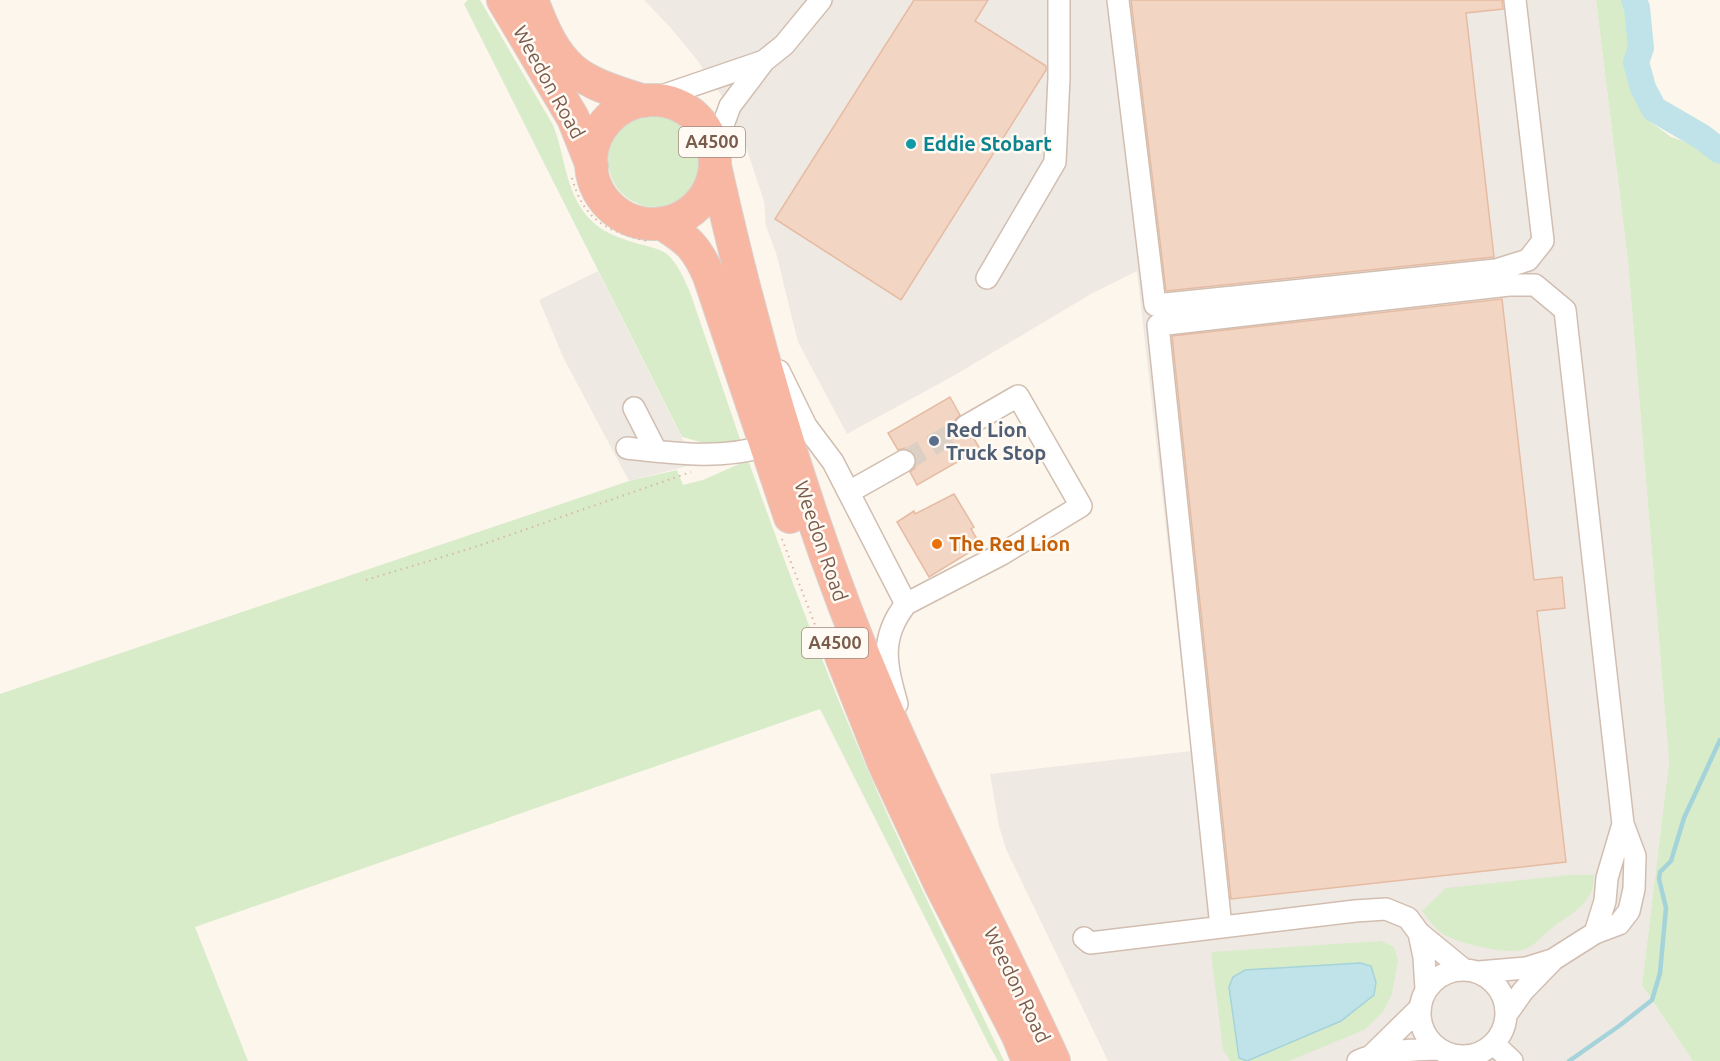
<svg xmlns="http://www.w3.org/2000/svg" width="1720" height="1061" viewBox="0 0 1720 1061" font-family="Ubuntu,sans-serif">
  <rect width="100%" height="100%" fill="#fdf6ec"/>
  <path fill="#efe9e4" d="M 644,0 L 1596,0 L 1628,261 L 1669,762 L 1642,985 L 1693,1061 L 1108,1061 L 1006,849 L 999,826 L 990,774 L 1191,751 L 1137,271 L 1091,294 L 955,375 L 847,434 L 798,342 L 776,253 L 766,226 L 764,201 L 745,144 L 723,98 L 697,60 L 670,27 Z
    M 598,271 L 695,464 L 629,481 L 564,359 L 539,300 Z"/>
  <path fill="#d8ecc9" d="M 468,0 L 480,0 L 553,125 C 565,155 565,190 587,216 C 600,232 619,238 639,244 C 650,247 660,248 669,256 C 679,266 684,279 690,292 L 741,442 L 708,444 L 682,437 L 464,4 Z
    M 1596,0 L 1623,0 L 1628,33 L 1629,65 L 1635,97 L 1652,123 L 1671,137 L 1697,146 L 1720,164 L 1720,1061 L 1693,1061 L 1642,985 L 1669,762 L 1628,261 Z
    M608 160a47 47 0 1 1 94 0a47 47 0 1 1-94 0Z
    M 748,460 C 780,548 812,637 848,723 C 895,838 951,949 1004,1061 L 998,1061 L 989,1045 L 820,709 L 195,927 L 248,1061 L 0,1061 L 0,694 L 629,481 L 677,470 L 683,485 L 703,480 Z
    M 1569,875 L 1594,875 C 1595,900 1576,912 1557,924 C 1545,931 1539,944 1525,949 C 1509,956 1454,943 1440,932 C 1433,927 1428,918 1422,911 L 1446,888 Z
    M 1381,941 L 1394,947 L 1398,960 L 1392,994 L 1383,1012 L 1364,1030 L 1289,1061 L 1247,1061 L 1341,1021 L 1374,995 L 1371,966 L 1360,963 L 1245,970 L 1233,977 L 1229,987 L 1239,1058 L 1247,1061 L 1230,1061 L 1223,1050 L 1211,952 Z"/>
  <path fill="#bfe3e8" stroke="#a5d3da" stroke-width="1.5" d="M 1360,963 L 1371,966 L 1376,982 L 1374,995 L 1341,1021 L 1247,1061 L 1239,1058 L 1229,987 L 1233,977 L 1245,970 Z"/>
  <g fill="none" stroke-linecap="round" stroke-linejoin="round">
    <path stroke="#a5d3da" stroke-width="4.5" d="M 1569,1061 L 1619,1026 L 1652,1000 L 1660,973 L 1666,908 L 1659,879 L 1660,872 L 1671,861 L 1684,818 L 1720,740"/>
    <path stroke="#bfe3e8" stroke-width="26" d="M 1634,0 L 1637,8 L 1641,48 L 1636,62 L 1643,88 L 1654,109 L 1702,137 L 1720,151"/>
  </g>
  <path fill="#f3d5c3" stroke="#e6bba3" stroke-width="1.5" d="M 914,0 L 988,0 L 975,21 L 1046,66 L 1046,70 L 901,300 L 775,219 Z
    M 1131,0 L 1502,0 L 1503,9 L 1466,13 L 1494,257 L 1166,291 Z
    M 1502,299 L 1534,580 L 1562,577 L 1565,608 L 1537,611 L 1566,862 L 1231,899 L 1172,336 Z
    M 950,397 L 960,415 L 955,420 L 955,432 L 960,437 L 967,439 L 973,437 L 980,449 L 917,485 L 910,472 L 915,468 L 917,462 L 915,454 L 905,448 L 898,450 L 888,433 Z
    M 954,494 L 974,527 L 971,529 L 977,539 L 966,545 L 970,552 L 929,577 L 897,522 L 914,511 L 915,514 Z"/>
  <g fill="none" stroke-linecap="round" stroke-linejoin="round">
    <path stroke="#dcd0c4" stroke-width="21" stroke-dasharray="21 10" stroke-linecap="butt" d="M 904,461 L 966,426"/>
    <defs>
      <path id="minor" d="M 1118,0 L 1155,305 L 1496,270 L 1528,260 L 1543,241 L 1515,0
        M 650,100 L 764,61
        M 714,150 L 730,106 L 764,61 L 784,45 L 821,0
        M 987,278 L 1055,162 L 1059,78 L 1059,0
        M 779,371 L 806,426 L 833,462 L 906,604
        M 634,408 L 656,451
        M 627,448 C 672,453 721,460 765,446
        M 849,492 L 904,461
        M 897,704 C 886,665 879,638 906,604 L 1002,554 L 1081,506 L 1018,396 L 966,426
        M 1221,927 L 1158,325 L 1509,285 L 1535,285 L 1565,310 L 1623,824 L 1635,856 L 1634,889 L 1629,911 L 1619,924 L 1595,933 L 1554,959 L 1523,991 L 1506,1015
        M 1419,933 L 1424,957 L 1426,989
        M 1595,933 L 1605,901 L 1607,878 L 1623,824
        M 1084,938 L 1090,943 L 1355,911 L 1386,909 L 1408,918 L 1419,933 L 1463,969
        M1420 1013a43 43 0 1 1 86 0a43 43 0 1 1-86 0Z
        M 1479,972 L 1526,968 L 1552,960
        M 1494,1044 L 1512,1061
        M 1372,1055 L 1420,1008
        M 1358,1061 C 1383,1050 1412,1050 1439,1049"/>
      <path id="highway" d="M 503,0 L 573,118 L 592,166
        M 532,0 C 540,21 550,46 565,62 C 584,84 618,92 644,101
        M591 162a62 62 0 1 1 124 0a62 62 0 1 1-124 0Z
        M 715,166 C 756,349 808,527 882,699 C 934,822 999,939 1054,1061
        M 661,223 C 688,240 696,246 709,276 L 790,517
        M 841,656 L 884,764 L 941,886 L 1018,1036 L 1028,1061"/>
    </defs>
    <use href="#minor" stroke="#d1beb0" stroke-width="24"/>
    <use href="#highway" stroke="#dad1cd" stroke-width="34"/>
    <path stroke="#d9b8a5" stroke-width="2" stroke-dasharray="1.5 4.5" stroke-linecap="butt" d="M 572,178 C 584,221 607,231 647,241
      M 782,539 L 822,643
      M 366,580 L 472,548 L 691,472"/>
    <use href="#minor" stroke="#fff" stroke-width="21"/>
    <use href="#highway" stroke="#f7b7a3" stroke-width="32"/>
  </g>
  <circle fill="#0f9aa8" stroke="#fffaf3" stroke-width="2" cx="911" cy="144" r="6"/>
  <circle fill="#5c6f8a" stroke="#fffaf3" stroke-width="2" cx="934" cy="441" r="6"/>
  <circle fill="#e8710a" stroke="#fffaf3" stroke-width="2" cx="937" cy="544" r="6"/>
  <g text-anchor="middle" stroke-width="5" stroke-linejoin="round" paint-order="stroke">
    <g fill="#fffaf3" stroke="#a28b7f" stroke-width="1.5">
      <rect x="679" y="127" width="66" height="30" rx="4.5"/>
      <rect x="802" y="628" width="66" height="30" rx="4.5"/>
    </g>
    <g font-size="18" font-weight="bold" fill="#7a5c4d">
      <text x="712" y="148">A4500</text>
      <text x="835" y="649">A4500</text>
    </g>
    <g font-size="20" fill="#7a5c4d" stroke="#fffaf3">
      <text transform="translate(549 82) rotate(61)" y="7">Weedon Road</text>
      <text transform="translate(821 541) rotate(71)" y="7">Weedon Road</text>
      <text transform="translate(1017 985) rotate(64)" y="7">Weedon Road</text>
    </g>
    <g font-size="20" font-weight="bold" fill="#0d838f" stroke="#fffaf3" text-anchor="start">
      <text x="923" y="151">Eddie Stobart</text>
    </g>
    <g font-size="20" font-weight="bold" fill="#4e5e75" stroke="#fffaf3" text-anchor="start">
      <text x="946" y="437">Red Lion<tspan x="946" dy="23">Truck Stop</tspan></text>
    </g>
    <g font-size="20" font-weight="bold" fill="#c56008" stroke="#fffaf3" text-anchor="start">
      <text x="949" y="551">The Red Lion</text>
    </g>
  </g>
</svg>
